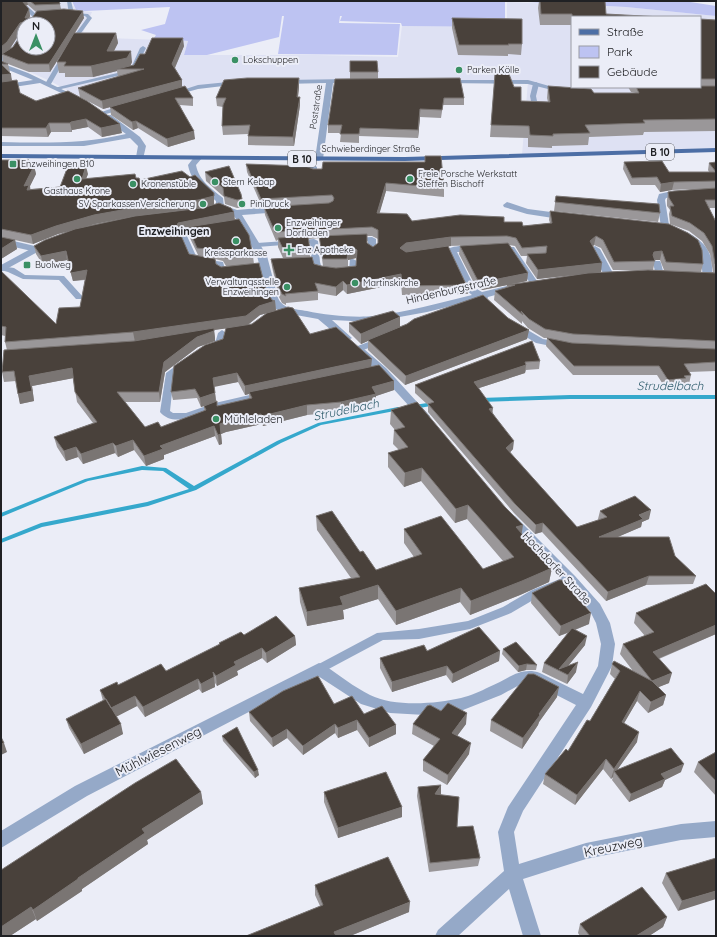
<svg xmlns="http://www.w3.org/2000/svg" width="717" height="937" viewBox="0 0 717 937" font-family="Quicksand,sans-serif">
  <rect width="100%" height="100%" fill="#ebedf7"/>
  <path fill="#dee1f3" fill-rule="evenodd" d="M 38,1 L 71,1 L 76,10 L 92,12 L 81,37 L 188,41 L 184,55 L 316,55 L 398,57 L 402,26 L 507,27 L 507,2 L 626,7 L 716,16 L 716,148 L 522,155 L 528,81 L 331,80 L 212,84 L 107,111 L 50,81 L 1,59 L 1,5 ZM 572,17 L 700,17 L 700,87 L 572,87 ZM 24,24 L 48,24 L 48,48 L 24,48 Z"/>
  <path fill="#bdc3f2" d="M 72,1 L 505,1 L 505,27 L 402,26 L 401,23 L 340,21 L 342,16 L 340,16 L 339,23 L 400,24 L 397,55 L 278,54 L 284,16 L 282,16 L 279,37 L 207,55 L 184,55 L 188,41 L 154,38 L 156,35 L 141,30 L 165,24 L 170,7 L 85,11 L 76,10 Z
    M 507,1 L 684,1 L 716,6 L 716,16 L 626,7 Z"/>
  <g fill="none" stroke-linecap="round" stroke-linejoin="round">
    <path fill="#35a8cc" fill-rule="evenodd" d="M 570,395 L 716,395 L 716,399 L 570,399 L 480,402 L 477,400 L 480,398 Z
      M 434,402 L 437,404 L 436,405 L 414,409 L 411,407 L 414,405 Z
      M 398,407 L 400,408 L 401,409 L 400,410 L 321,425 L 281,443 L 196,490 L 148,506 L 42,527 L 1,543 L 1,539 L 41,523 L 147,502 L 189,489 L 163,471 L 142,470 L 88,481 L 1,517 L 1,513 L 85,479 L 142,466 L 166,468 L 194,486 L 277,441 L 318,423 Z"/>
    <path fill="#95a9c8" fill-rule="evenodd" d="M 67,1 L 71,1 L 74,13 L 88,14 L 92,18 L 76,40 L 51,84 L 48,86 L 45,84 L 71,40 L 87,18 L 85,16 L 69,15 Z
      M 23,6 L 27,6 L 37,15 L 37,17 L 33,17 L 23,8 Z
      M 24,31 C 24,44 12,57 1,62 L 1,57 L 10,51 L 22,32 Z
      M 143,46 L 146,48 L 134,72 L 57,90 L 54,88 L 130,70 L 140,48 Z
      M 536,82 L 539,84 L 536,96 L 538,106 L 535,108 L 532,106 L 530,96 L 533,84 Z
      M 314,165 L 317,167 L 317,174 L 314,176 L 311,174 L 311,169 L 297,170 L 294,168 L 297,166 Z
      M 203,229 L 206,229 L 206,233 L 187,236 L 197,258 L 223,262 L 225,269 L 231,269 L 231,273 L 219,274 L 217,266 L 194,262 L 190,260 L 179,234 L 183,232 Z
      M 372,237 L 376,239 L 376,252 L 372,254 L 368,252 L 368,241 L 355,242 L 351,240 L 355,238 Z
      M 314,239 L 318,241 L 320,262 L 322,269 L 329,270 L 329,274 L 323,274 L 315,270 L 312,262 L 310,243 L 257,247 L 253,245 L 257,243 Z
      M 508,247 L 514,247 L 539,284 L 538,286 L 532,286 L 507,249 Z
      M 350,259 L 353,259 L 357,261 L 357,271 L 353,273 L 341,275 L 341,271 L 349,270 Z
      M 654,261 L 660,261 L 661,263 L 664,275 L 663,277 L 657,277 L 656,275 L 653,263 Z
      M 1,266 L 14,268 L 25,275 L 64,276 L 83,297 L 82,299 L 76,299 L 59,280 L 23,279 L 8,272 L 1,270 Z
      M 222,330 L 226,333 C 225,342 218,351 208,349 L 207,347 L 216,340 L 218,333 Z
      M 379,338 L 382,339 L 383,341 L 382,343 L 358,352 L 354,349 L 355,347 Z
      M 184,360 L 188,363 L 187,365 L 174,374 L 170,411 L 173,413 L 186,413 L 215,403 L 262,392 L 267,395 L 265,397 C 251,400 236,403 222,407 C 205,411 175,430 160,412 L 166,373 Z
      M 570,575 L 574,576 L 576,579 L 574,582 L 540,596 L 511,613 L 470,629 L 419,639 L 383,640 L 323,672 L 319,674 L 315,672 L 313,669 L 315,666 L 377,633 L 419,629 L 468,621 L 503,607 L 532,590 Z"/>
    <path fill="#95a9c8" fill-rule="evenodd" d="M 1,63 L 28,73 L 82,99 L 80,100 L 76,100 L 40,83 L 1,89 L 1,85 L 33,80 L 1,67 Z
      M 350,79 L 353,81 L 352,82 L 333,83 L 323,159 L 319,161 L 316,161 L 315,159 L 326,83 L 284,84 L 281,82 L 284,80 Z
      M 446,80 L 528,80 L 567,91 L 564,93 L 528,84 L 444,83 L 444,81 Z
      M 238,81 L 241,83 L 240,84 L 198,89 L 173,96 L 170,94 L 198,85 Z
      M 126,104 L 130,106 L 129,108 L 102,115 L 98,113 Z
      M 105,115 L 111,115 L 140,137 L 146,146 L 143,159 L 137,159 L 136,157 L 138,146 L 130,138 L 84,146 L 1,146 L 1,142 C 43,143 85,144 126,134 L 105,119 Z
      M 716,190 L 716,194 L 672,197 L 666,198 L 665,200 L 669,225 C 686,231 706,239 711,258 C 712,264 712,271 713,277 L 708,280 L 703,277 C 700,252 700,244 675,233 C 670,231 664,231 661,227 L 657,200 L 659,194 L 672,191 Z
      M 507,202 L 528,209 L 566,214 L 570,217 L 566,220 L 527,214 L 504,207 L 503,205 Z
      M 220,204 L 237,210 L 281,206 L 285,209 L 281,212 L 242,215 L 267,256 L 278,298 C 283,309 295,309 307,311 C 325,315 355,318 373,316 C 407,312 440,303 472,295 L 466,290 L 446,250 C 452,245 474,244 480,249 L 475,252 L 457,252 L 475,288 L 482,292 L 511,285 L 516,288 L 514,290 L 488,297 L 487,300 L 484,301 L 479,299 L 427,312 L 372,322 L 332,320 L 352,338 L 347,341 L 343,340 L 318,319 L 285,313 L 274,308 L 268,298 L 257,256 L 239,223 L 233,215 L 217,209 L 216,207 Z
      M 1,238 L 39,247 L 41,249 L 36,252 L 1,244 Z
      M 595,246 L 600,249 L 614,275 L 612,277 L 609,278 L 604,275 L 590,249 Z
      M 514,322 L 543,339 L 565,343 L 566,345 L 561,348 L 536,343 L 510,327 L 509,325 L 510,323 Z
      M 360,348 L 364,349 L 386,368 L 428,414 L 430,416 L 428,418 L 420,418 L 378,372 L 356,353 L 355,351 L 356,349 Z
      M 511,515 L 515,516 L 575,576 L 600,604 L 610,623 L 615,644 L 612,666 L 591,707 L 523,811 L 514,832 L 519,864 L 586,843 L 681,824 L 716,821 L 716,837 L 681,840 L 586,859 L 523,879 L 541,936 L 523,936 L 509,889 L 458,936 L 435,936 L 438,930 L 504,871 L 498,832 L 508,807 L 576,705 L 533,683 L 523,683 L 501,695 L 463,710 L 425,715 L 390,713 L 361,704 L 318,676 L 87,796 L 1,848 L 1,831 L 75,786 L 319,663 L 324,665 C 339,675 354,687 370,695 C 394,707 435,704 461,698 C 470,696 481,691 489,687 C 507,680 520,666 540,673 L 583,694 L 598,666 L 601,644 L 596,623 L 590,611 L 565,582 L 507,522 L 505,519 L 507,516 Z"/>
    <path fill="#95a9c8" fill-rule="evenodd" d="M 195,156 L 201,156 L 202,158 L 196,165 C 199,181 212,189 223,198 L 224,207 L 223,209 L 208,214 L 204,211 L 216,206 L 216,201 C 204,190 191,182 188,165 Z
      M 49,239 L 53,242 L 52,244 L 1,272 L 1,265 Z"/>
    <path fill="#4c6ea5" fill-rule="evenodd" d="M 716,148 L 716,152 L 405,161 L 1,158 L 1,154 L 405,157 Z"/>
  </g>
  <path fill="#9a9799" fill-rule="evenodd" d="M 1,1 L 59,1 L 60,4 L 61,9 L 84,18 L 75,33 L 116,33 L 118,43 L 114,51 L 132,62 L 130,66 L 134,65 L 145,54 L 184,46 L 175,68 L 182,80 L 182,87 L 193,98 L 193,106 L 180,105 L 195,139 L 168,147 L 138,128 L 133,130 L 111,115 L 110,107 L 103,109 L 80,97 L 78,88 L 118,77 L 117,71 L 93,77 L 65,77 L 65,73 L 59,73 L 57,62 L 64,50 L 50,72 L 29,72 L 8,64 L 10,72 L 9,72 L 12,80 L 20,93 L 36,101 L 68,91 L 122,133 L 102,137 L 88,127 L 72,130 L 72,132 L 51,132 L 48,137 L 1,136 L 1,61 L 3,62 L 2,55 L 1,56 ZM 26,5 L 28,5 L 36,12 L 32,18 L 29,18 L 30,16 L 29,9 ZM 22,30 L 19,38 L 13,47 L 10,49 Z
    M 539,1 L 605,1 L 572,17 L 572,67 L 571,67 L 571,25 L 540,25 L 538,8 Z
    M 452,18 L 522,44 L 521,55 L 508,54 L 508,56 L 458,55 L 452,28 Z
    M 700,19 L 716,20 L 716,131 L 644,132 L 643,135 L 589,137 L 588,145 L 552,146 L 552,148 L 528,147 L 528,138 L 490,137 L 495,74 L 514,87 L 521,101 L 548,102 L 547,98 L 548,86 L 594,93 L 636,93 L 631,92 L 628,87 L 700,87 Z
    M 350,61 L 378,72 L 378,79 L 464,98 L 464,105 L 443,105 L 441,118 L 420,117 L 418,138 L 359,136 L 359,143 L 340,142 L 341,133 L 328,133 L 328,125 L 350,79 Z
    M 299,78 L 299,87 L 298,97 L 300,97 L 300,105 L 294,146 L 248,145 L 248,134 L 223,135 L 222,126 L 223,107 L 217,106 L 216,98 Z
    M 425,156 L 444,188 L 444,197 L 386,191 L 379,213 L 412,221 L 504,222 L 523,226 L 550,223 L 549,220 L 550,211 L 703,264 L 701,272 L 713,272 L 710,254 L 702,241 L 689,231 L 670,224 L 669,214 L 670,210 L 667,206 L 667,200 L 668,192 L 694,189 L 672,190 L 660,192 L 655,185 L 631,185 L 623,169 L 624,162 L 669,172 L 709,172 L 708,170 L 709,163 L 716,162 L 716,208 L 709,208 L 716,222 L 716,371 L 689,372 L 691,375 L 689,384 L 685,385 L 684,387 L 666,389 L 657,375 L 573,375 L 546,346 L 547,338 L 544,338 L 528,328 L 522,321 L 522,324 L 494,300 L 495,291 L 506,288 L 507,285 L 482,290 L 476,287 L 459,254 L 460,246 L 484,245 L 448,246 L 465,282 L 469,285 L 468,294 L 402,295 L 401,283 L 347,294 L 343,290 L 336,296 L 318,293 L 318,300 L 286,303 L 286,305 L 282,303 L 279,297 L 272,267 L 271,259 L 283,258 L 278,247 L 278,240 L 276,241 L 265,215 L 264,207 L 262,207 L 247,172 L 246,164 L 313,169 L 322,169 L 425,162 ZM 367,236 L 372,236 L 378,239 L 378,243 L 373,247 L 367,243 ZM 320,238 L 320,244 L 323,266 L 314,264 L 310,257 L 309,239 ZM 509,245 L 515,246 L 521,256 L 527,256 L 526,263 L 537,279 L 575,275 L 515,284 L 527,281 L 528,273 ZM 594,245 L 601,248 L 613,270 L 653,270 L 655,260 L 660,260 L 664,270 L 594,273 L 601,272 L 593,246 ZM 356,258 L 357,258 L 356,266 L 348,266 L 348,260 Z
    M 1,160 L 30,166 L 34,166 L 36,174 L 30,186 L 30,189 L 60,187 L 88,174 L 86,178 L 136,178 L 214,204 L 235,219 L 253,256 L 254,264 L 266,290 L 272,300 L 275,301 L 276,310 L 310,334 L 371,367 L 394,381 L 394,390 L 376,396 L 376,404 L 341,412 L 307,415 L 263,426 L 262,424 L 226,432 L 221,434 L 222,444 L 219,445 L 215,436 L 164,455 L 164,459 L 146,466 L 134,450 L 118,457 L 115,453 L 83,464 L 78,457 L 66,461 L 57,447 L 54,437 L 93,423 L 77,402 L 73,378 L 32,386 L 34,401 L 20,404 L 16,381 L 4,382 L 2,372 L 7,350 L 5,342 L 5,336 L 1,335 L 1,271 L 56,324 L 80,307 L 85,280 L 73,281 L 67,260 L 43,265 L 36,254 L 34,246 L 66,232 L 58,234 L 33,244 L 6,238 L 15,240 L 17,249 L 1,259 ZM 120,219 L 87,226 L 95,224 ZM 188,230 L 189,236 L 198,255 L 189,254 L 179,231 ZM 215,259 L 223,261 L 226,266 L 221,267 L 216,264 ZM 267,313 L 252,324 L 248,325 L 260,315 ZM 226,328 L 223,339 L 171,392 L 173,400 L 197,398 L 201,407 L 204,406 L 204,411 L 161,427 L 145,427 L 125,402 L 160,402 L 165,372 L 198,347 L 215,341 L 215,338 L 214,330 ZM 238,382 L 245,395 L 249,394 L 249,399 L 217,406 L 214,386 Z
    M 205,172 L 242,199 L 243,208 L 237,208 L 225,204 L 224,197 L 206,181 Z
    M 556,196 L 660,213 L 658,222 L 554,211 Z
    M 508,318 L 529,330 L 527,339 L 405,385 L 368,350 L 368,341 L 361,344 L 349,332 L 349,323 L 400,327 L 383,334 Z
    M 532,341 L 540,361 L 539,369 L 526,370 L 525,373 L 479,388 L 513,449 L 510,452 L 577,527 L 599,520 L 598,519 L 600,511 L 649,519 L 642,522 L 641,527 L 617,537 L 675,556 L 696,576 L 693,584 L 646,585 L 606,601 L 542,532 L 535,534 L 514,513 L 428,412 L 428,405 L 415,393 L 415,385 Z
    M 391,410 L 521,534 L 552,568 L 549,582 L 520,595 L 470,615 L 460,602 L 396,625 L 378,599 L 343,610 L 344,619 L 307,626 L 300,602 L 299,588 L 351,578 L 317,530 L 316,516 L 360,552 L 376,570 L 414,557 L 404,543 L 404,529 L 483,569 L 503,561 L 467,519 L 455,523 L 421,481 L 404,487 L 388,467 L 388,453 L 399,450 L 393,444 L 394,430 L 395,430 L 390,424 Z
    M 532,593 L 589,624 L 575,630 L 585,645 L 568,666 L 576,672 L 567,684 L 542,672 L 544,663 L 568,633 L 559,636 L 531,603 Z
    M 716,594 L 716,634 L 659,659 L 669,683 L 658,687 L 666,695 L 663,705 L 648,713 L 637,701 L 624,723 L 637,742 L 617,770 L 681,772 L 665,780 L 662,787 L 629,802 L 612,780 L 613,777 L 611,779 L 603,769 L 575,805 L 543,784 L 545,774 L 568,751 L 590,721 L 615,679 L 610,674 L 612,664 L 633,671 L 620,654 L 623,644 L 645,636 L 634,623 L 636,613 Z
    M 244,635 L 295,636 L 296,645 L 267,663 L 262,658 L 237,671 L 238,675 L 217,686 L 215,683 L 215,687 L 202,693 L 199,689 L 145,717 L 137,706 L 116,716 L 123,734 L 84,754 L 69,728 L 66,719 L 103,701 L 100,690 L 166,671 L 219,645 L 219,643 Z
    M 503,649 L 537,665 L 536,670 L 526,670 L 518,672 L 502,654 Z
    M 427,651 L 500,651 L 499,661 L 452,683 L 446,675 L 392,692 L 380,668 L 380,658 Z
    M 557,697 L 539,722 L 538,725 L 522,749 L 490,731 L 491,720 Z
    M 334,704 L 364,714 L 396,734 L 369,747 L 357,730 L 338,738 L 335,733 L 303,755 L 287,738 L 273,747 L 250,721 L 249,712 Z
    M 413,724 L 466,724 L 457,736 L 469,754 L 447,785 L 423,771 L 423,760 L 434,746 L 412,734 Z
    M 222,736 L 259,775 L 255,778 L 223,741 Z
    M 716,752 L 716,796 L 694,772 L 698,762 Z
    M 418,787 L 441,794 L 440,795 L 457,827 L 480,858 L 478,866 L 429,872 L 417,796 Z
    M 201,792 L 203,804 L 147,840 L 148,844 L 82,889 L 82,891 L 37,921 L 36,919 L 10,936 L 1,936 L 1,870 Z
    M 324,792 L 402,807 L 402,817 L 338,838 L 324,802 Z
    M 716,858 L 678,911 L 662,883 L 666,873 Z
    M 315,885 L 409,912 L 350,936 L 246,936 L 320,906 L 315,895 Z
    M 667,917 L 663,927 L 649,936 L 580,936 L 578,933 L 580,924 Z"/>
  <path fill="#7a7573" d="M 21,1 L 27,1 L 28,5 L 22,6 Z
    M 29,9 L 30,16 L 27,24 L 25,18 Z
    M 83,11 L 84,18 L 50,72 L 49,64 Z
    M 23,22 L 24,30 L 21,31 L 9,50 L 1,56 L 1,47 L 20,23 Z
    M 116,33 L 118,43 L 108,62 L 107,51 Z
    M 183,38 L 184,46 L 173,72 L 172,64 Z
    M 131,51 L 132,62 L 129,69 L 117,69 L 117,71 L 93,77 L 91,66 Z
    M 11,74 L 12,82 L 1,84 L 1,75 Z
    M 299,78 L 299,87 L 297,105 L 297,97 Z
    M 182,80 L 182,88 L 103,109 L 102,101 Z
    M 300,97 L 300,105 L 294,146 L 293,137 Z
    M 420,109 L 420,117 L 418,138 L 418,130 Z
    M 86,119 L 88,127 L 72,130 L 72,132 L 70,123 L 71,122 Z
    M 136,121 L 138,128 L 133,130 L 132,122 Z
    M 49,123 L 51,132 L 48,137 L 46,128 Z
    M 120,124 L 122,133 L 102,137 L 101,128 Z
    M 194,131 L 195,139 L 168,147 L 167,139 Z
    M 29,160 L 31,169 L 26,166 Z
    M 34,166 L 36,174 L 30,186 L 31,194 L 24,186 Z
    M 86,166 L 88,174 L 83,187 L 82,179 Z
    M 674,182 L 672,190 L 660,192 L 661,184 Z
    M 386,183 L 386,191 L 377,222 L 377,213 Z
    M 214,193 L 214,205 L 198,208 L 134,216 L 95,224 L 58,234 L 33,244 L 31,235 L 56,226 L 94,215 Z
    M 234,212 L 235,221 L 188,227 L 188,230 L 179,231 L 177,226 L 178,223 Z
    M 596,236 L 594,245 L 589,250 L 590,241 Z
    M 451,237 L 451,246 L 406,252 L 400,248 L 406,243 Z
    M 15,240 L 17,249 L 1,259 L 1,249 Z
    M 356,249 L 356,258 L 348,260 L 348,268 L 348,251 Z
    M 66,251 L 67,260 L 43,265 L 41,256 Z
    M 662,251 L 660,260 L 653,260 L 653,255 L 654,252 Z
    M 602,263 L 601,272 L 537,279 L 538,270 Z
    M 87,270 L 88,279 L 73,281 L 71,273 Z
    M 528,273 L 527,281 L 482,290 L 483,282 Z
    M 401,274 L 401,283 L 347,294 L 347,285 Z
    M 343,281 L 343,290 L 336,296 L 336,287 Z
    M 275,301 L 276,311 L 260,315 L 246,326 L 214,330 L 215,338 L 215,341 L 198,347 L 165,372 L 160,402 L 159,392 L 164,362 L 197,337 L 135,342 L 133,332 L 259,306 Z
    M 400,317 L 400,327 L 361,344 L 361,334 Z
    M 529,330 L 527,339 L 405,385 L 406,376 Z
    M 372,359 L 371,368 L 249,392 L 249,394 L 245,395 L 245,386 Z
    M 526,365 L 525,373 L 473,390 L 474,382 Z
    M 72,368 L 74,378 L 32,386 L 34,401 L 20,404 L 18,394 L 29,376 Z
    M 237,373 L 238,382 L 214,387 L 213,378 Z
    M 394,381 L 394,390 L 376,396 L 376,404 L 341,412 L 341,402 L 372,387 Z
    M 215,393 L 216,402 L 201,407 L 200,398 Z
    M 307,405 L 307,415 L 263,426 L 262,416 Z
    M 493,408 L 492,416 L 489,409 Z
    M 261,414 L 262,424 L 226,432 L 221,434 L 220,424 L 225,422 Z
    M 214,426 L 215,436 L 164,455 L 164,459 L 146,466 L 144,456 L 160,446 Z
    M 221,434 L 222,444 L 219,445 L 218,435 Z
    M 133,440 L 134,450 L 118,457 L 116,446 Z
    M 514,441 L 513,449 L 506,457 L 506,448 Z
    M 113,443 L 115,453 L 83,464 L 81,454 Z
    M 76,447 L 78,457 L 66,461 L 64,451 Z
    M 422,468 L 421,481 L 404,487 L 405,473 Z
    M 468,505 L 467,519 L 455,523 L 456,509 Z
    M 651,510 L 649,519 L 642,522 L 641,527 L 597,546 L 599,537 L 639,515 Z
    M 543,523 L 542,532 L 535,534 L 536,525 Z
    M 523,525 L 521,538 L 516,527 Z
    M 552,568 L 549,582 L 520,595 L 470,615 L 471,601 Z
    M 649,576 L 646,585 L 606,601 L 608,592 Z
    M 378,585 L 378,599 L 343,610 L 344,619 L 307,626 L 307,612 L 340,597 Z
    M 461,588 L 460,602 L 396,625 L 396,611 Z
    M 591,613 L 589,624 L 559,636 L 561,626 Z
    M 716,625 L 716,634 L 650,662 L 653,652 Z
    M 295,636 L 296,645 L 267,663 L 266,653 Z
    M 587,636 L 585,645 L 563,672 L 559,669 Z
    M 262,648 L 262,658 L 237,671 L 238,675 L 217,686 L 216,676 L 234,662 Z
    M 500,651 L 499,661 L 452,683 L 453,674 Z
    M 578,662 L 576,672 L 567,684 L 568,675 Z
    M 527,664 L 526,670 L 518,672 L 519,666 Z
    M 447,666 L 446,675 L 392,692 L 392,682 Z
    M 672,673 L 669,683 L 649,691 L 652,681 Z
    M 214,677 L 215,687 L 202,693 L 201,684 Z
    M 198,679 L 199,689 L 145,717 L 143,707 Z
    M 559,687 L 557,697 L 539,722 L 538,725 L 522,749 L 523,738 L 539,714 Z
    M 640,691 L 637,701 L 619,732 L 622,722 Z
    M 666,695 L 663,705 L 648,713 L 651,702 Z
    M 135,696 L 137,706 L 114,718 L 111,708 Z
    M 467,713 L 466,724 L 451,744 L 452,733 Z
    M 357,720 L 357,730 L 338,738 L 338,728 Z
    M 121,724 L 123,734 L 84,754 L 81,744 Z
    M 335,724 L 335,733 L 303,755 L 303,746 Z
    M 396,725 L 396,734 L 369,747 L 369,738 Z
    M 287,729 L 287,738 L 273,747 L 272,738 Z
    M 639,732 L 637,742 L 615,773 L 614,771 L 613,777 L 611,779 L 614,769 Z
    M 4,743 L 7,752 L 1,755 L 1,744 Z
    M 471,743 L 469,754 L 447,785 L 448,775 Z
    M 606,759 L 603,769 L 575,805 L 577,795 Z
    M 684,764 L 681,772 L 665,780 L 662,787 L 629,802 L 631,794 L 661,774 Z
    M 258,770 L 259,775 L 255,778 L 254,772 Z
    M 441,785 L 441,794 L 434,803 L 435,794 Z
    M 201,792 L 203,804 L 147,840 L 148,844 L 82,889 L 82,891 L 37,921 L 33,910 L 78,878 L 142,829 Z
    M 402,807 L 402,817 L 338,838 L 338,828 Z
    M 716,891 L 716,899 L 678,911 L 682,901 Z
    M 410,902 L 409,912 L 350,936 L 335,936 L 334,932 Z
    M 31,907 L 36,919 L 10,936 L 1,936 L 1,927 Z
    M 667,917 L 663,927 L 649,936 L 636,936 Z"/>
  <path fill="#49413b" stroke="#7a7573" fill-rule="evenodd" d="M 1,1 L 22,1 L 29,9 L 25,18 L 32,18 L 37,11 L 64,9 L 83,11 L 49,64 L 28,64 L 2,54 L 13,47 L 19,38 L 24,24 L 23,22 L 20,23 L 7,42 L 1,47 ZM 24,24 L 48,24 L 48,48 L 24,48 Z
    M 30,1 L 59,1 L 60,4 L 35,5 Z
    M 540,1 L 605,1 L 606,14 L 662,17 L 572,17 L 572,14 L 541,14 Z
    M 452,18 L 522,19 L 522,44 L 508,44 L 509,45 L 459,45 Z
    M 700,19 L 716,20 L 716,79 L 700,79 Z
    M 74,33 L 116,33 L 107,51 L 131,51 L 127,58 L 91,66 L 64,66 L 66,62 L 57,62 Z
    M 152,38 L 183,38 L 172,64 L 182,80 L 102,101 L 78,88 L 144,69 L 117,69 L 134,65 L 140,54 L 145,54 Z
    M 1,61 L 8,64 L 1,64 L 11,74 L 1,75 Z
    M 350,61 L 377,61 L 378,72 L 350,72 Z
    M 495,74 L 509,74 L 514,87 L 521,87 L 521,101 L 550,102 L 548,86 L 591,89 L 594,93 L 639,93 L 636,87 L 700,87 L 700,86 L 716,86 L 716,119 L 643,120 L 645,123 L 585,125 L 590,133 L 553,134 L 553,136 L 530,135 L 529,126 L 491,125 Z
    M 247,78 L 299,78 L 297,97 L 300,97 L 293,137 L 248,136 L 250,125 L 222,126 L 223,105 L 226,98 L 216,98 L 224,80 Z
    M 460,78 L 464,98 L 444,98 L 442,110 L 420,109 L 418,130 L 360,128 L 359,134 L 340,134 L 342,125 L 328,125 L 335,79 Z
    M 17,80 L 20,93 L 36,101 L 68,91 L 87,101 L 120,124 L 101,128 L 86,119 L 71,122 L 70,123 L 49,123 L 46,128 L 1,128 L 1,82 Z
    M 185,86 L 193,98 L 175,98 L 194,131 L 167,139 L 136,121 L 132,122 L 110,107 Z
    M 425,156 L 441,156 L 444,188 L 386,183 L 377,213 L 407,214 L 412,221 L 460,215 L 504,217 L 504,222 L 522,222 L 523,226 L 552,223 L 550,211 L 669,224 L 688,233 L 698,240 L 702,250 L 703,264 L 666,262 L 662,251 L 654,252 L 653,255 L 655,261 L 614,262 L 603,240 L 596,236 L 590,241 L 602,263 L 538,270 L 527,254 L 546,253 L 547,246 L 522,248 L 516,238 L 507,236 L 451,237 L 406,243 L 400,248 L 406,252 L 448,246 L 465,282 L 469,285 L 402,286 L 401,274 L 347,285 L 343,281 L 336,287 L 315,283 L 318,291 L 285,294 L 286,296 L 282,294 L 279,288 L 271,259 L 312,257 L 314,264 L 321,266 L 336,268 L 356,266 L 357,250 L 356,249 L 348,251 L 347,259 L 323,259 L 319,236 L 367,234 L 367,243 L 373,247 L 378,243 L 378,230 L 372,227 L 275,232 L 264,207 L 329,203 L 333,201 L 334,198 L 332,195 L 261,199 L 246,164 L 305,166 L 313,169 L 322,169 L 323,162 L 425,162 Z
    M 1,160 L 29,160 L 26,166 L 34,166 L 24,186 L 29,185 L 27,190 L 60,187 L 68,166 L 86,166 L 82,179 L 135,174 L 136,178 L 139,178 L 140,180 L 182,171 L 190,177 L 195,175 L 214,193 L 214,196 L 198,200 L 133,208 L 94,215 L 56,226 L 31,235 L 1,229 Z
    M 662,161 L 669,172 L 716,172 L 709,163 L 716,162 L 716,181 L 674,182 L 661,184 L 657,177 L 632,178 L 624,162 Z
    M 229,166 L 241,194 L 242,199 L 237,200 L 224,196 L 223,188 L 205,172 Z
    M 716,188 L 716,200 L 705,200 L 716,222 L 716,264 L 715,264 L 712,246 L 704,233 L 690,223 L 672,216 L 670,206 L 674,206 L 669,198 L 668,192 L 674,191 Z
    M 556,196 L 659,204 L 660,213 L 555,202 Z
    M 219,203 L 231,208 L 234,212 L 178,223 L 177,226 L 189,254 L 215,259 L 216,264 L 221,267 L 259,263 L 266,290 L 272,300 L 275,301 L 259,306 L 246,316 L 133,332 L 5,342 L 6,327 L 1,326 L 1,271 L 56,324 L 59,308 L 80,307 L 87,270 L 71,273 L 66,251 L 41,256 L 34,246 L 45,240 L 75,229 L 135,216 L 202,208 Z
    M 239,219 L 249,235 L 253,256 L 225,258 L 222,251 L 197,248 L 188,227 Z
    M 308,236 L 310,250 L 284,251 L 278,238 Z
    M 1,237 L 15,240 L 1,249 Z
    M 508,243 L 528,273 L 483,282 L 477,279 L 460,246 Z
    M 648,270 L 716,273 L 716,341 L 573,334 L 545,329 L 529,319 L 521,311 L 523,315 L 495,291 L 515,285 L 507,285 L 508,285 L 588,273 Z
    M 483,295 L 508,318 L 529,330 L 406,376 L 368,340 L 407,324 L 414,319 Z
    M 288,307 L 293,308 L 310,334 L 336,327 L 372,359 L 245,386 L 237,373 L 213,378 L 215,393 L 200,398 L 195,389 L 171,392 L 174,366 L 205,345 L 223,339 L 226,328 L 252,324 L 267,313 Z
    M 393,311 L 400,317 L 361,334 L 349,323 Z
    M 214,328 L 214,331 L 197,337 L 164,362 L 159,392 L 117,392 L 145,427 L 158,422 L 161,427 L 206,410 L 204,406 L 217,401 L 217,406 L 252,398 L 249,392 L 379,365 L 394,381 L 372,387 L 376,394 L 341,402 L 307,405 L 262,416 L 261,414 L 225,422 L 220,424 L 221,434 L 218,435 L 214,426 L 160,446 L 163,449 L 144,456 L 133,440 L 116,446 L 113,443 L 81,454 L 76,447 L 64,451 L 54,437 L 97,422 L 75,392 L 72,368 L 29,376 L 32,391 L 18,394 L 14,371 L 2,372 L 4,350 L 134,341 Z
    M 547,338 L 572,343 L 716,349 L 716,362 L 684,364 L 691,375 L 684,376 L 686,378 L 668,380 L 659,366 L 574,366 Z
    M 532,341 L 540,361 L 525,362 L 526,365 L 474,382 L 493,408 L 489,409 L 514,441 L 506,448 L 577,527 L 607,517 L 600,511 L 635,496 L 651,510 L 639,515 L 643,519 L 599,537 L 669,537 L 675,556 L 696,576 L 649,576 L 608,592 L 543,523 L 536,525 L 515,504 L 428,404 L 434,402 L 415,385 Z
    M 417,402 L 505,507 L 523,525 L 516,527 L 552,568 L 522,581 L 471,601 L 461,588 L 396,611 L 378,585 L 340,597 L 343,605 L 307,612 L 299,588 L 360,577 L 316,516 L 332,511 L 360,552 L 363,551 L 376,570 L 422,554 L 404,529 L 441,516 L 483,569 L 514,557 L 468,505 L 456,509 L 422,468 L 405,473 L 388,453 L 408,447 L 394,430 L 405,427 L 391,410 Z
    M 559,580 L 562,580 L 591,613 L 561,626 L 532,593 Z
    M 706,584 L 716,594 L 716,625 L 653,652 L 672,673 L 652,681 L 666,695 L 651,702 L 640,691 L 622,722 L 639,732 L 614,769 L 606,759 L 577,795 L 545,774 L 566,749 L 568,751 L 587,720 L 590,721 L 620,671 L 612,664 L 614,661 L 652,681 L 623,644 L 654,632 L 636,613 Z
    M 276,616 L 295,636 L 266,653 L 262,648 L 234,662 L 236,665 L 216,676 L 213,672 L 214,677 L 201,684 L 198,679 L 143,707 L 135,696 L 111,708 L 100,690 L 117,682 L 118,685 L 161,664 L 166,671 L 220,644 L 219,643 L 241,632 L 244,635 Z
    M 479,627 L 500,651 L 453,674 L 447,666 L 392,682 L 380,658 L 424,645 L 427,651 Z
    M 572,628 L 587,636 L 559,669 L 578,662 L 568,675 L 544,663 Z
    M 516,642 L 537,665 L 527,664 L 519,666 L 503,649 Z
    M 528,674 L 534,674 L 559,687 L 539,714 L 540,715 L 523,738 L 491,720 Z
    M 318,676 L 334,704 L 352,696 L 364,714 L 382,706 L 396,725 L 369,738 L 357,720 L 338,728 L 335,724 L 303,746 L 287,729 L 272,738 L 249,712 L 283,691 Z
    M 106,699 L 121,724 L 81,744 L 66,719 Z
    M 448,703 L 467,713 L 452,733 L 471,743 L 448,775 L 423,760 L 440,739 L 413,724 L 427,706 L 430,705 L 441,711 Z
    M 237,727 L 258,770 L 254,772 L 222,736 Z
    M 1,737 L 4,743 L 1,744 Z
    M 671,748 L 684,764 L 661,774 L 665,779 L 631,794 L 614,771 Z
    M 716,752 L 716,781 L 698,762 Z
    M 176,759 L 201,792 L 142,829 L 145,833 L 78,878 L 78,879 L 33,910 L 31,907 L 1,927 L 1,870 L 135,783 Z
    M 386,772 L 402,807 L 338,828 L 324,792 Z
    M 441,785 L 435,794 L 459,797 L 457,827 L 473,826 L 480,858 L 430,863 L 418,787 Z
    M 388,857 L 410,902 L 334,932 L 336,936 L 246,936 L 323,905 L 315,885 Z
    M 716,858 L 716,891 L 682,901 L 666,873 Z
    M 642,887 L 667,917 L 636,936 L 590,936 L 580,924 Z"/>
  <g fill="#3a9064" stroke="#ebedf7" stroke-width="1.5">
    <circle cx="235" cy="60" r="4"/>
    <circle cx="459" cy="70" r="4"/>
    <rect x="9" y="160" width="8" height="8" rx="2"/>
    <circle cx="77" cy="179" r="4"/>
    <circle cx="410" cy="179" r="4"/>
    <circle cx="215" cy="182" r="4"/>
    <circle cx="133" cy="184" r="4"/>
    <circle cx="203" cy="204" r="4"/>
    <circle cx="242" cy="204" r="4"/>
    <circle cx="278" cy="228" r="4"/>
    <circle cx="236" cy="241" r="4"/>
    <path d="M287 244h4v4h4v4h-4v4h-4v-4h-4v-4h4z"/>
    <rect x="23" y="261" width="8" height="8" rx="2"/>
    <circle cx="355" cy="283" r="4"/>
    <circle cx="287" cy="287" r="4"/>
    <circle cx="216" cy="419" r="4"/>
  </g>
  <g text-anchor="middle" stroke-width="4" stroke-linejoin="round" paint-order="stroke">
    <g font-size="9" fill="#202124" stroke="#ebedf7" text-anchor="start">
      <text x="243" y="63">Lokschuppen</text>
      <text x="467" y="73">Parken Kölle</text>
      <text x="21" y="167">Enzweihingen B10</text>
      <text x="418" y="177">Freie Porsche Werkstatt<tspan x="418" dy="10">Steffen Bischoff</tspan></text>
      <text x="223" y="185">Stern Kebap</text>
      <text x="141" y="187">Kronenstüble</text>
      <text x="77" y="194" text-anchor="middle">Gasthaus Krone</text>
      <text x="195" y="207" text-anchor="end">SV SparkassenVersicherung</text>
      <text x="250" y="207">PiniDruck</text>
      <text x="286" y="226">Enzweihinger<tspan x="286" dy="10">Dorfladen</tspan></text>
      <text x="297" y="253">Enz Apotheke</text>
      <text x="236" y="256" text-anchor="middle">Kreissparkasse</text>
      <text x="35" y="268">Buolweg</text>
      <text x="279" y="285" text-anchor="end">Verwaltungsstelle<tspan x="279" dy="10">Enzweihingen</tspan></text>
      <text x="363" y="286">Martinskirche</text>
    </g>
    <g font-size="9" fill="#202124" stroke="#ebedf7">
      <text transform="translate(316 107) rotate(-82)" y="3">Poststraße</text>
      <text x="371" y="152">Schwieberdinger Straße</text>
    </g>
    <g fill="#ebedf7" stroke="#5d5e63" stroke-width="1">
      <rect x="646" y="144" width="28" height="16" rx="3"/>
      <rect x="288" y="151" width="28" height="16" rx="3"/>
    </g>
    <g font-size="10" font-weight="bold" fill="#202124">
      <text x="660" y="156">B 10</text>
      <text x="302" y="163">B 10</text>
    </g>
    <g font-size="11" font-weight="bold" fill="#202124" stroke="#ebedf7">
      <text x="174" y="235">Enzweihingen</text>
    </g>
    <g font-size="11" fill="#202124" stroke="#ebedf7">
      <text transform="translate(451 290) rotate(-13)" y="4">Hindenburgstraße</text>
      <text transform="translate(557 568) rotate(47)" y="4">Hochdorfer Straße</text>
    </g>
    <g font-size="11" fill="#202124" stroke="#ebedf7" text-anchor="start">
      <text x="224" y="423">Mühleladen</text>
    </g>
    <g font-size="12" font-style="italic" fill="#2d5b6b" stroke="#ebedf7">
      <text x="670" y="390">Strudelbach</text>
      <text transform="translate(346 410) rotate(-12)" y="4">Strudelbach</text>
    </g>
    <g font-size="13" fill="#202124" stroke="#ebedf7">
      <text transform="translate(158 751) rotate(-27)" y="5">Mühlwiesenweg</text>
      <text transform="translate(613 846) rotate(-12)" y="5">Kreuzweg</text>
    </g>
  </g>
  <rect width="717" height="937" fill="none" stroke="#202124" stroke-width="4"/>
  <rect x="571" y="16" width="130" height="72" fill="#ebedf7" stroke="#9a9ba3"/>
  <rect x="579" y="29" width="20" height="6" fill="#4c6ea5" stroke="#9a9ba3"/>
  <text x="607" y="36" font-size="12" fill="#202124">Straße</text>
  <rect x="579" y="46" width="20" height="12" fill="#bdc3f2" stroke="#9a9ba3"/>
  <text x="607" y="56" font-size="12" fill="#202124">Park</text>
  <rect x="579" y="66" width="20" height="12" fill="#49413b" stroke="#9a9ba3"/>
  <text x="607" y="76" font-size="12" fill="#202124">Gebäude</text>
  <g transform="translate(36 36)"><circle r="19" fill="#ebedf7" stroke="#9a9ba3"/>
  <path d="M0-3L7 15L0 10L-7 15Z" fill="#3a9064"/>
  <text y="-6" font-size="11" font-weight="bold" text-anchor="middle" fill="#202124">N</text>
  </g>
</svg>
